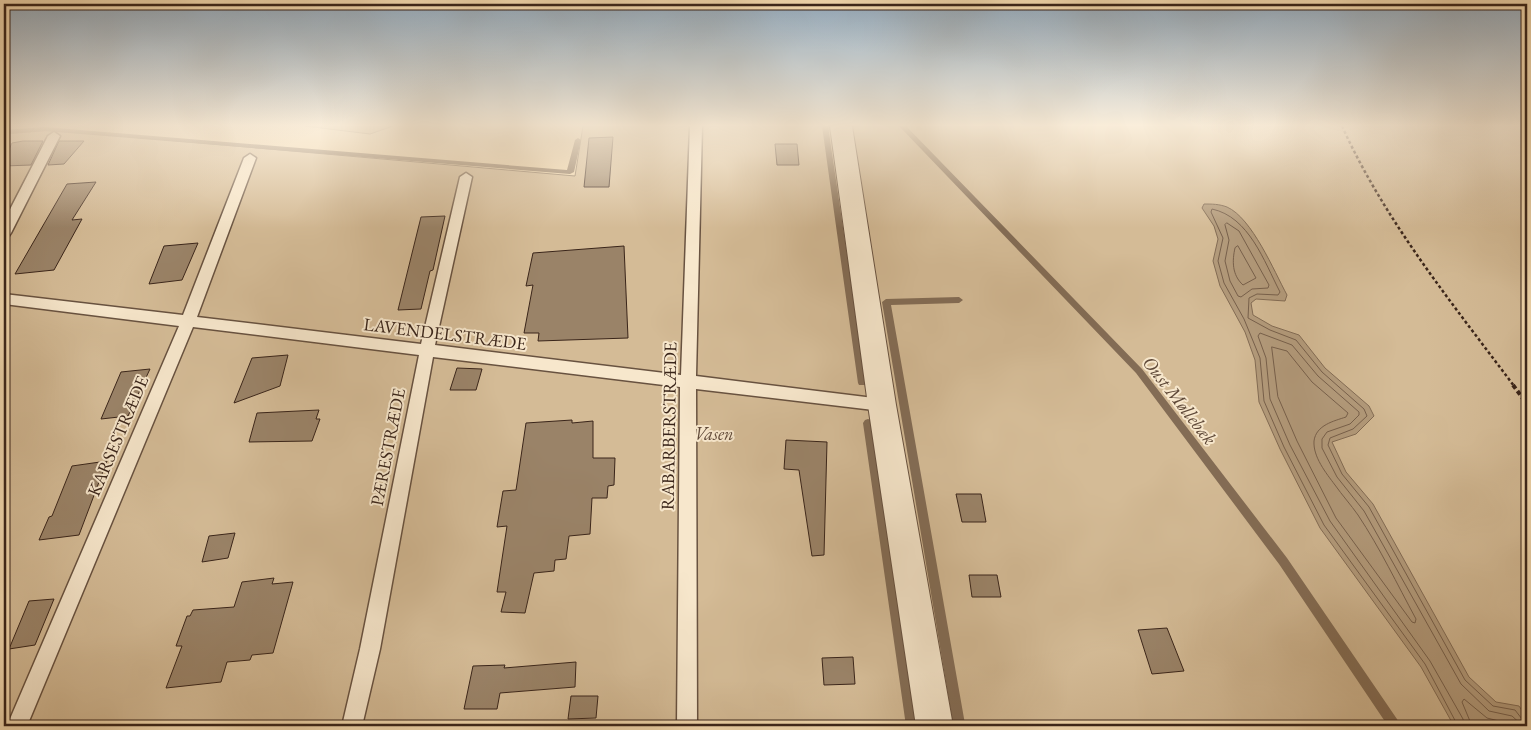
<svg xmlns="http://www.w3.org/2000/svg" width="1531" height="730" viewBox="0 0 1531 730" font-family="'EB Garamond',serif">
  <rect width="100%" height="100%" fill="#f3dab0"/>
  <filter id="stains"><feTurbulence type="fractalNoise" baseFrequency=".004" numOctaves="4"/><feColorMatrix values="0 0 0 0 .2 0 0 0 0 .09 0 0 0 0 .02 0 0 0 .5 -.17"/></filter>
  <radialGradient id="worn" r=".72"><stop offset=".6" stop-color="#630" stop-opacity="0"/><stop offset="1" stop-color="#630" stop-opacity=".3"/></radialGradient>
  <path fill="#d4bb96" stroke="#877058" d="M 305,126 L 393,126 L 370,134 Z
    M 583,126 L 1527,126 L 1527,726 L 4,726 L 4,134 L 53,130 L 575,176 Z"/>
  <path fill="#b49c7d" stroke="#836c55" d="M 1204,204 C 1212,204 1219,204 1227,207 C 1252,218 1274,271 1287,295 L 1285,301 L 1256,299 L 1251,303 L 1253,315 L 1272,326 L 1299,335 L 1325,368 L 1369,406 L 1374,416 L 1356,434 L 1332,442 L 1346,472 L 1373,504 L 1469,677 L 1496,702 L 1519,706 L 1527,718 L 1527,726 L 1454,726 L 1421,667 L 1320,528 L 1280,449 L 1259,402 L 1255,360 L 1245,332 L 1220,286 L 1213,261 L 1218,239 L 1214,226 L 1202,208 Z"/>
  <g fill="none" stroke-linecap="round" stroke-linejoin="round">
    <path stroke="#77604c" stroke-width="1" d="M 1227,223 L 1239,231 L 1269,285 L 1268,288 L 1252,289 L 1241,297 L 1238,296 L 1230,281 L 1225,261 L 1229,240 L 1225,225 Z
      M 1238,246 L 1256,278 L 1243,285 C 1232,275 1232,261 1235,248 Z
      M 1272,347 L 1287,351 L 1312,382 L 1348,413 L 1346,417 C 1334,421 1316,425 1314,441 C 1313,457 1326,473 1335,485 C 1342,495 1351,505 1358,515 C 1380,548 1397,584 1416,619 L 1415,623 L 1412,622 L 1336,518 L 1297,441 L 1278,397 Z
      M 1458,726 L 1425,664 L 1324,525 L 1284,447 L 1264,401 L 1260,358 L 1244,319 L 1224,283 L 1218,261 L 1223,238 L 1211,212 L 1212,209 C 1249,217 1264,261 1280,292 L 1278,295 L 1257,294 L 1249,298 L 1248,318 L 1270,330 L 1296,340 L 1322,372 L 1364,409 L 1367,416 L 1353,429 L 1330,438 L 1328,445 L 1342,474 L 1369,507 L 1465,680 L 1493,706 L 1515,710 L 1522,719 L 1527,720
      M 1464,726 L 1463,719 L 1430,661 L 1330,521 L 1290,445 L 1270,399 L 1266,358 L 1258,336 L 1260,333 L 1292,345 L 1318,376 L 1359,412 L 1359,415 L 1350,424 L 1327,432 L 1322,439 L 1322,448 L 1337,477 L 1364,511 L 1461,684 L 1489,711 L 1512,716 L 1523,726
      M 1472,726 L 1462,702 L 1464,699 L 1487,718 L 1507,723 L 1510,726"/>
    <path fill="#836c55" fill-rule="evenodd" d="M 822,126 L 828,126 L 866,383 L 865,385 L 859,385 L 858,383 Z
      M 899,126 L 906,126 L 1142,369 L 1287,558 L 1399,722 L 1401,726 L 1388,726 L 1279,564 L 1136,373 Z
      M 44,127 L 567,170 L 575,140 L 578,138 L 581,140 L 574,172 L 570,174 L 44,131 L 4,134 L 4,130 Z
      M 959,297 L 963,300 L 959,303 L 891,305 L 965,724 L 964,726 L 954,726 L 953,724 L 882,302 L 886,299 Z
      M 868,419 L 871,420 L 873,423 L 918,726 L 906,726 L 863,423 L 865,420 Z"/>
  </g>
  <path fill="#9a8368" stroke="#3a251a" d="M 613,137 L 609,187 L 584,187 L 589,138 Z
    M 23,141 L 43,141 L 31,165 L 4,166 L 4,160 L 12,143 Z
    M 59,141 L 84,141 L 64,164 L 48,165 Z
    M 775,144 L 797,144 L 799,165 L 777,165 Z
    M 96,182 L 72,220 L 82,219 L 54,270 L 15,274 L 67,184 Z
    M 445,216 L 433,270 L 430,271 L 421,309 L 398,310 L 421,217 Z
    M 198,243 L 182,280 L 149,284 L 164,246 Z
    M 624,246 L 628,338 L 538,341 L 539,333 L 524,333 L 533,285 L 526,286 L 533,253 Z
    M 288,355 L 280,386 L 234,403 L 252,358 Z
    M 457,368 L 482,369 L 476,390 L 450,390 Z
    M 150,369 L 128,416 L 101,419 L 121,372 Z
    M 319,410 L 316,419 L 320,419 L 312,441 L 249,442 L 257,413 Z
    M 572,420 L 572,423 L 593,421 L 593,458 L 615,458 L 614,485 L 608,486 L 607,498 L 592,498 L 590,534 L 569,536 L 566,559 L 555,560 L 554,571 L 534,573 L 525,613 L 501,612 L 506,592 L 497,592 L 507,526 L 497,527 L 503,491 L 516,490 L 526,423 Z
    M 786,440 L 827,442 L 824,555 L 812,556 L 799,470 L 784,469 Z
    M 107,461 L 79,535 L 39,540 L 49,517 L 52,516 L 72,466 Z
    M 956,494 L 981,494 L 986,522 L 962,522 Z
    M 235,533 L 228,558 L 202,562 L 209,536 Z
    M 969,575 L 997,575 L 1001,597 L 972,597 Z
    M 274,578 L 272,584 L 293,582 L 273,653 L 252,655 L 250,660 L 227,662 L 221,682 L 166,688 L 182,646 L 176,646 L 187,616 L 190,616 L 193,610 L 234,607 L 242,582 Z
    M 54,599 L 35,645 L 9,649 L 29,601 Z
    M 1167,628 L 1184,671 L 1152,674 L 1138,630 Z
    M 853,657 L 855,684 L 824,685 L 822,658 Z
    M 576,662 L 575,687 L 500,693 L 497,709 L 464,709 L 473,666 L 505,665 L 504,668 Z
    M 571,696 L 598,696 L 596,718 L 568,719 Z"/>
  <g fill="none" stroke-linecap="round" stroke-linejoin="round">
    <defs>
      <path id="lane" d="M 690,126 L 702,126 L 696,376 L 882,399 L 888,401 L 890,405 L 888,409 L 882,411 L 696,389 L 697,726 L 677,726 L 680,387 L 433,357 L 380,649 L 362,726 L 342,726 L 360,649 L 419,355 L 193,327 L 27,726 L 7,726 L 179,326 L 4,304 L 4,294 L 183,315 L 244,158 L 250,154 L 256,158 L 197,317 L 421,344 L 460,177 L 466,173 L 472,177 L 435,345 L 681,375 Z
        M 54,132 L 60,136 L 11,233 L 9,236 L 4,237 L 4,221 L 48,136 Z"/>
      <path id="street" d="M 830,126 L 852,126 L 896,405 L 953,726 L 916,726 L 868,405 Z"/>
    </defs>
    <use href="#lane" stroke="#685240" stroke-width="3"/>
    <use href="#street" stroke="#685240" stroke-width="2"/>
    <path stroke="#3a251a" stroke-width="2.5" stroke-dasharray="3 2.5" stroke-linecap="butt" d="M 1342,126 C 1385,221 1452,303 1514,386"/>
    <path stroke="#3a251a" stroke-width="4" stroke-dasharray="4.5 3" stroke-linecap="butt" d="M 1513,385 L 1527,404"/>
    <use href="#lane" fill="#f7e7cc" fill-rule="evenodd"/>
    <use href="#street" fill="#f7e7cc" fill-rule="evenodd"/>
  </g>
  <linearGradient id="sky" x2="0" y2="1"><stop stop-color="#93aabd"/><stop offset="0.55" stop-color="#faeedb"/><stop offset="1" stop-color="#faeedb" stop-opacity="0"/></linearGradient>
  <rect width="1531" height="228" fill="url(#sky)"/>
  <g text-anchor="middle" stroke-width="4" stroke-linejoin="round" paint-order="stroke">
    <g font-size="18" fill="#3a251a" stroke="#f7e7cc">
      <text transform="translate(445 334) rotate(7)" y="6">LAVENDELSTRÆDE</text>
      <text transform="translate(669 426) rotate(-89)" y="6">RABARBERSTRÆDE</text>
      <text transform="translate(118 436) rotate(-67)" y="6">KARSESTRÆDE</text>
      <text transform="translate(388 447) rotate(-79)" y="6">PÆRESTRÆDE</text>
    </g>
    <g font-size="18" font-style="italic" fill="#604a39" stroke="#f7e7cc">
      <text x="714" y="440">Vasen</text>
    </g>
    <g font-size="19" font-style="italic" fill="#5f4938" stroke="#f7e7cc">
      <text transform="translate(1180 400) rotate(52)" y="7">Oust Møllebæk</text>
    </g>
  </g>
  <rect width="1531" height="730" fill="none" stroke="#f3dab0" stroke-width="20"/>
  <rect x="5" y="5" width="1521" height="720" fill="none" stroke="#3a251a" stroke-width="2.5"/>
  <rect x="10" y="10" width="1511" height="710" fill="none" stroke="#3a251a"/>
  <rect width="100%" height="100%" filter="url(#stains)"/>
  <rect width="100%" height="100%" fill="url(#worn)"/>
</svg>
